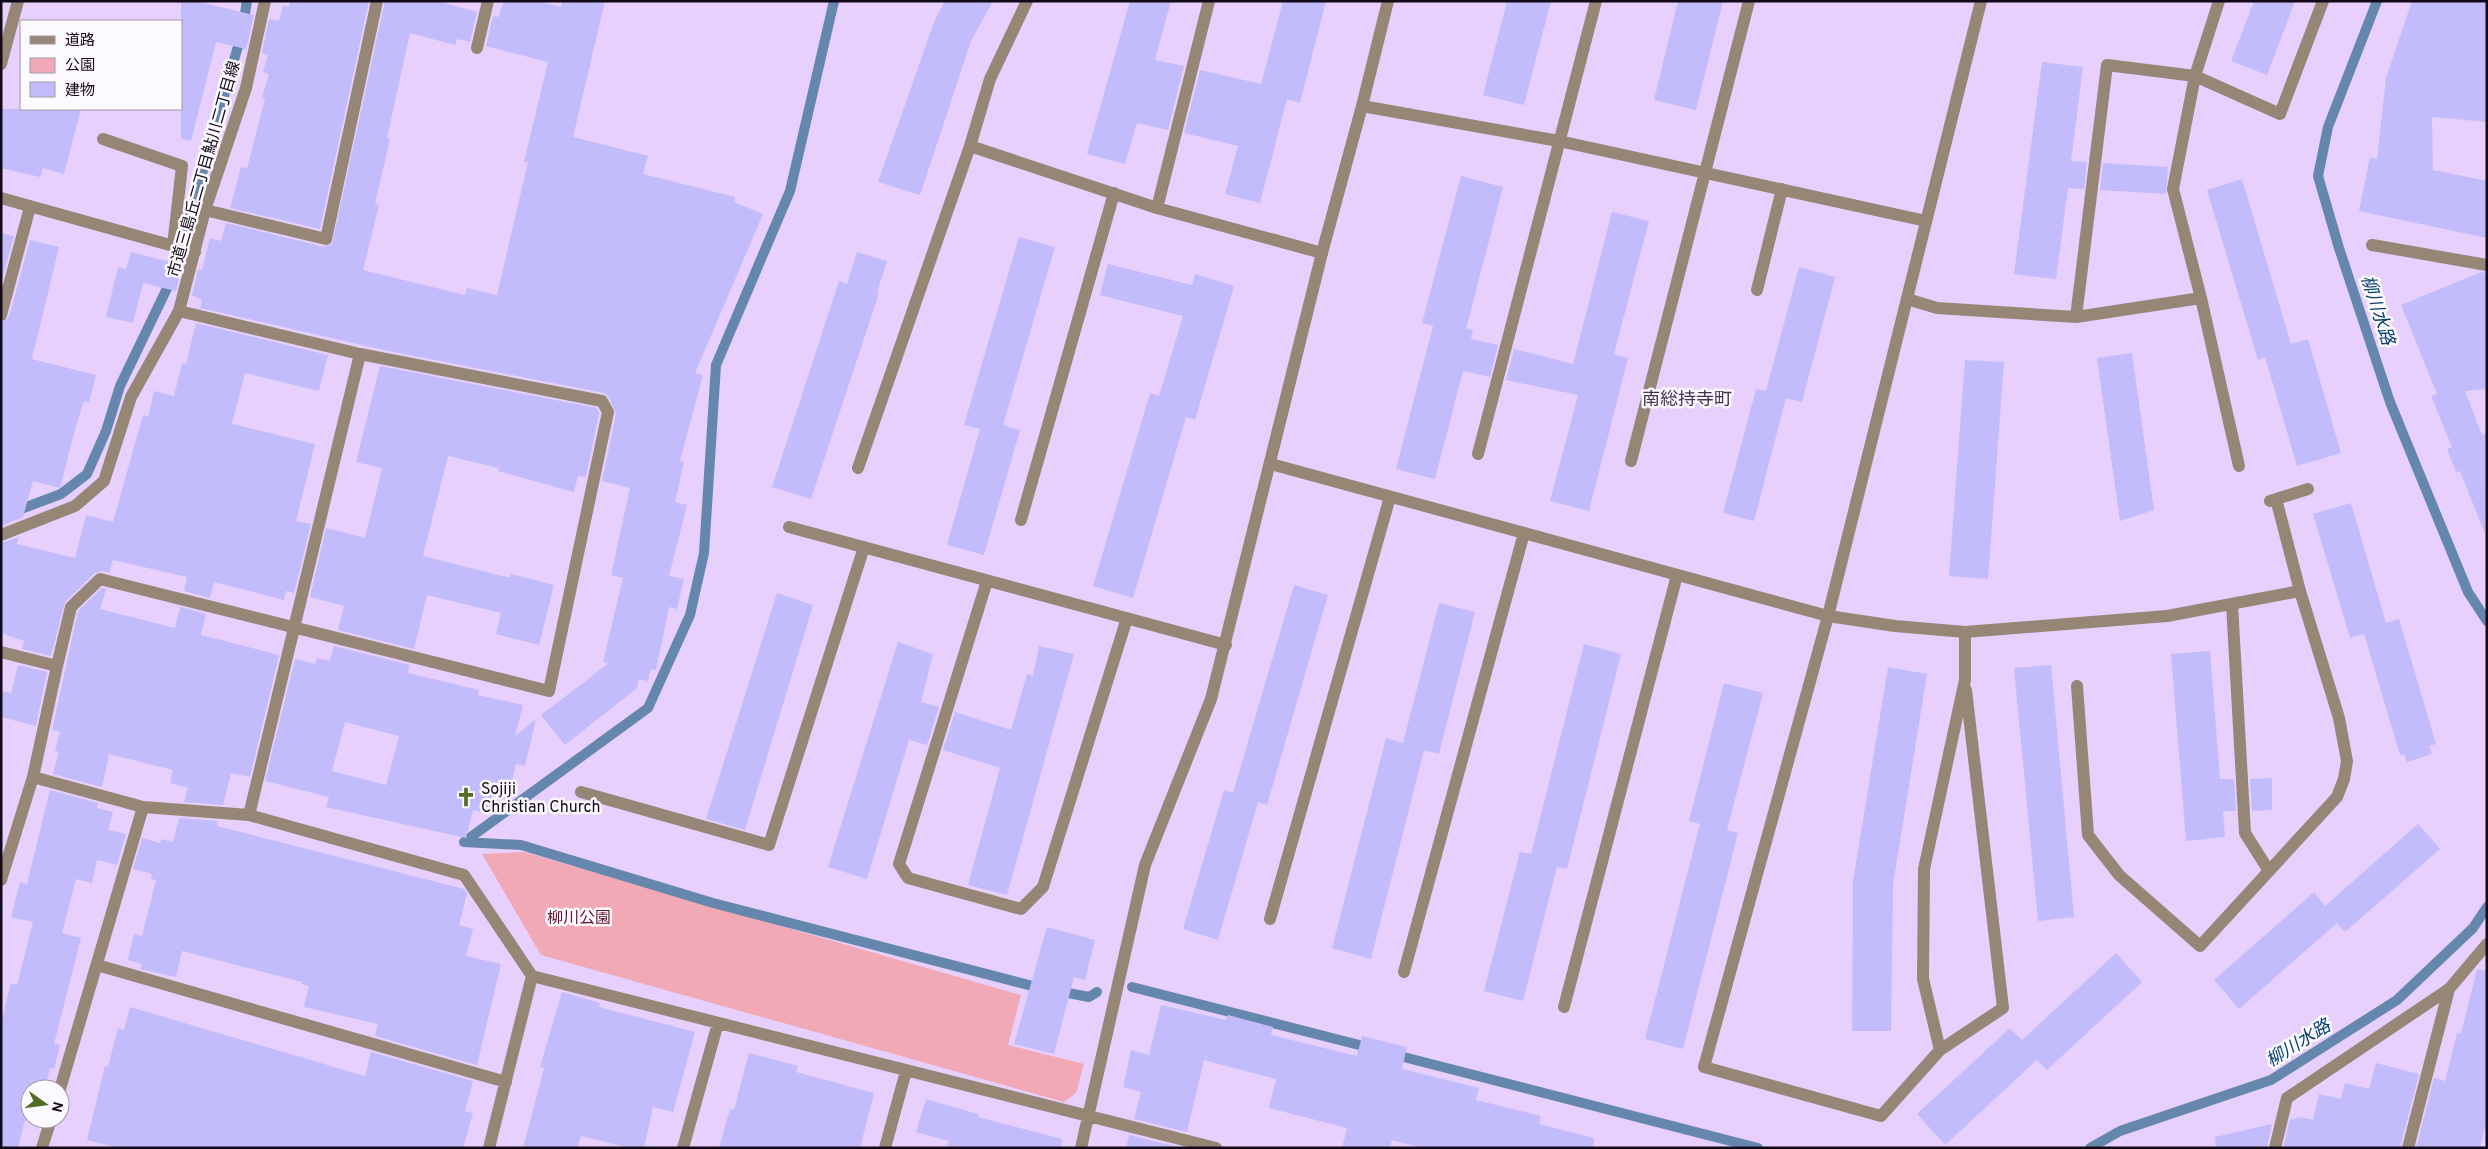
<svg xmlns="http://www.w3.org/2000/svg" width="2488" height="1149" viewBox="0 0 2488 1149" font-family="Overpass,'Noto Sans JP',sans-serif">
  <rect width="100%" height="100%" fill="#e7d0fd"/>
  <path fill="#f1a9b5" d="M 524,852 L 1021,995 L 1008,1045 L 1084,1064 L 1076,1093 L 1064,1102 L 541,955 L 482,854 Z"/>
  <g fill="none" stroke-linecap="round" stroke-linejoin="round">
    <path stroke="#6687ad" stroke-width="10" d="M 834,1 L 790,191 L 716,365 L 704,553 L 690,615 L 648,708 L 464,842 L 521,845 L 713,903 L 1044,989
      M 2377,1 L 2328,127 L 2318,176 L 2339,248 L 2390,402 L 2468,592 L 2487,621
      M 185,234 L 242,32 L 247,1
      M 13,512 L 61,494 L 87,474 L 106,431 L 120,386 L 172,278
      M 1132,987 L 1371,1048
      M 1058,991 L 1089,997 L 1097,992
      M 1392,1054 L 1758,1148
      M 2090,1148 L 2120,1131 L 2271,1080 L 2397,1000 L 2473,928 L 2487,907"/>
  </g>
  <path fill="#c2bcfc" fill-rule="evenodd" d="M 181,1 L 194,1 L 254,15 L 246,49 L 216,42 L 191,141 L 181,139 Z
    M 290,1 L 369,1 L 320,229 L 230,208 L 241,167 L 247,168 L 265,99 L 262,98 L 269,74 L 263,72 L 268,55 L 262,53 L 269,19 L 279,21 L 283,5 L 289,7 Z
    M 385,1 L 438,1 L 477,12 L 470,42 L 457,39 L 455,45 L 410,33 L 387,138 L 390,139 L 375,204 L 379,205 L 363,270 L 465,295 L 467,288 L 497,295 L 528,162 L 524,162 L 548,62 L 486,46 L 493,16 L 498,17 L 504,1 L 537,1 L 561,7 L 563,1 L 605,1 L 573,137 L 648,156 L 643,174 L 735,197 L 734,202 L 763,214 L 695,373 L 703,375 L 680,461 L 684,462 L 675,502 L 687,505 L 669,576 L 684,579 L 677,609 L 669,607 L 656,670 L 651,669 L 648,681 L 639,679 L 637,688 L 565,745 L 541,715 L 609,663 L 603,662 L 623,578 L 611,575 L 630,488 L 602,481 L 616,414 L 609,397 L 604,393 L 384,350 L 200,308 L 202,300 L 192,295 L 198,269 L 202,270 L 210,238 L 221,241 L 226,223 L 324,247 L 332,244 Z
    M 945,1 L 993,1 L 971,41 L 920,195 L 878,182 L 934,22 Z
    M 1130,1 L 1171,1 L 1155,60 L 1184,66 L 1168,130 L 1137,123 L 1125,164 L 1087,154 Z
    M 1283,1 L 1326,1 L 1300,103 L 1287,99 L 1260,203 L 1225,194 L 1238,146 L 1184,133 L 1200,70 L 1261,84 Z
    M 1507,1 L 1551,1 L 1524,105 L 1483,95 Z
    M 1678,1 L 1723,1 L 1696,110 L 1654,100 Z
    M 2254,1 L 2295,1 L 2267,75 L 2231,61 Z
    M 2412,1 L 2487,1 L 2487,122 L 2432,117 L 2433,170 L 2487,181 L 2487,238 L 2359,211 L 2370,157 L 2377,159 L 2386,78 Z
    M 2042,62 L 2083,67 L 2071,161 L 2087,162 L 2084,189 L 2068,188 L 2056,279 L 2014,274 Z
    M 1,109 L 81,109 L 64,174 L 43,168 L 40,177 L 1,168 Z
    M 2103,163 L 2168,167 L 2166,194 L 2100,190 Z
    M 1461,176 L 1503,187 L 1466,329 L 1473,330 L 1471,339 L 1498,345 L 1490,377 L 1463,371 L 1435,479 L 1396,469 L 1433,326 L 1422,323 Z
    M 2242,179 L 2291,344 L 2308,339 L 2341,453 L 2297,466 L 2265,357 L 2258,360 L 2207,190 Z
    M 1612,212 L 1649,221 L 1614,354 L 1628,358 L 1589,511 L 1550,501 L 1578,395 L 1506,380 L 1514,349 L 1573,364 Z
    M 1,233 L 14,236 L 1,283 Z
    M 1019,237 L 1055,247 L 1003,425 L 1020,430 L 984,555 L 947,545 L 980,429 L 964,425 Z
    M 30,240 L 59,247 L 32,359 L 96,375 L 89,403 L 84,401 L 75,429 L 60,488 L 33,481 L 23,517 L 1,526 L 1,323 L 9,317 Z
    M 131,252 L 182,265 L 176,291 L 143,283 L 133,323 L 106,317 L 118,267 L 126,269 Z
    M 857,252 L 887,261 L 877,292 L 879,293 L 811,499 L 772,487 L 839,281 L 847,284 Z
    M 1108,264 L 1192,285 L 1195,274 L 1234,286 L 1195,420 L 1186,417 L 1133,598 L 1093,586 L 1150,393 L 1159,396 L 1183,316 L 1100,295 Z
    M 1799,267 L 1835,277 L 1802,402 L 1786,398 L 1754,521 L 1723,513 L 1756,389 L 1766,391 Z
    M 2481,272 L 2487,273 L 2487,389 L 2465,391 L 2482,435 L 2487,433 L 2485,534 L 2460,471 L 2456,472 L 2447,449 L 2452,447 L 2431,396 L 2437,394 L 2401,305 Z
    M 196,323 L 328,355 L 319,391 L 245,373 L 232,424 L 315,444 L 296,521 L 311,524 L 294,593 L 286,591 L 284,600 L 214,582 L 210,598 L 184,591 L 187,577 L 113,560 L 109,573 L 102,571 L 95,573 L 65,602 L 51,656 L 22,649 L 24,641 L 1,633 L 1,543 L 19,537 L 17,544 L 75,558 L 86,515 L 113,522 L 143,415 L 148,417 L 154,391 L 174,396 L 182,363 L 186,364 Z
    M 2132,353 L 2154,510 L 2120,521 L 2097,358 Z
    M 1965,360 L 2004,362 L 1988,579 L 1949,576 Z
    M 380,366 L 597,408 L 599,413 L 586,477 L 578,476 L 574,492 L 498,471 L 499,468 L 448,456 L 423,556 L 510,578 L 511,574 L 554,585 L 539,645 L 496,634 L 501,613 L 427,595 L 414,649 L 338,630 L 344,606 L 310,597 L 326,528 L 365,538 L 382,468 L 356,462 Z
    M 2351,503 L 2386,623 L 2399,619 L 2436,744 L 2429,746 L 2432,754 L 2407,762 L 2404,754 L 2400,755 L 2364,634 L 2350,638 L 2313,514 Z
    M 1294,585 L 1328,595 L 1267,805 L 1258,802 L 1218,940 L 1183,929 L 1224,790 L 1233,793 Z
    M 102,588 L 106,589 L 100,609 L 175,628 L 180,607 L 206,614 L 201,635 L 279,655 L 250,777 L 231,773 L 223,805 L 184,802 L 188,788 L 170,783 L 173,770 L 109,754 L 102,787 L 53,774 L 59,752 L 55,751 L 60,732 L 52,730 L 78,611 Z
    M 777,593 L 813,605 L 745,830 L 706,819 Z
    M 1439,603 L 1475,612 L 1439,754 L 1424,750 L 1371,959 L 1332,948 L 1386,738 L 1403,743 Z
    M 898,642 L 933,654 L 921,702 L 939,707 L 927,745 L 909,740 L 867,879 L 828,867 Z
    M 1584,644 L 1621,654 L 1567,869 L 1557,867 L 1523,1001 L 1484,991 L 1520,852 L 1531,854 Z
    M 334,646 L 410,665 L 408,673 L 479,690 L 478,695 L 523,705 L 515,736 L 536,719 L 525,766 L 516,764 L 508,799 L 492,796 L 488,814 L 473,810 L 466,838 L 326,807 L 329,797 L 265,781 L 295,659 L 315,664 L 317,658 L 330,661 ZM 345,722 L 399,736 L 386,785 L 332,771 Z
    M 1039,646 L 1074,654 L 1007,895 L 968,885 L 1000,768 L 943,750 L 955,712 L 1011,730 L 1027,674 L 1033,676 Z
    M 2210,651 L 2220,779 L 2234,779 L 2236,811 L 2223,811 L 2225,837 L 2186,841 L 2171,654 Z
    M 18,665 L 47,672 L 36,726 L 1,717 L 1,691 L 11,693 Z
    M 2051,665 L 2074,917 L 2038,921 L 2014,668 Z
    M 1888,667 L 1927,674 L 1893,885 L 1891,1031 L 1852,1031 L 1853,881 Z
    M 1724,683 L 1763,693 L 1727,830 L 1738,833 L 1683,1049 L 1645,1039 L 1700,824 L 1689,821 Z
    M 2272,778 L 2272,810 L 2252,811 L 2250,779 Z
    M 50,790 L 98,803 L 97,808 L 113,812 L 108,830 L 126,834 L 117,865 L 97,860 L 92,883 L 76,879 L 62,933 L 81,938 L 54,1044 L 60,1045 L 54,1069 L 50,1068 L 45,1089 L 30,1089 L 30,1119 L 38,1119 L 37,1123 L 25,1120 L 18,1148 L 1,1148 L 1,1023 L 11,983 L 17,985 L 33,922 L 11,917 L 20,882 L 27,884 Z
    M 179,818 L 218,821 L 217,826 L 464,889 L 467,894 L 459,925 L 473,929 L 466,956 L 501,964 L 477,1065 L 375,1036 L 378,1024 L 304,1007 L 309,986 L 301,984 L 302,982 L 182,951 L 176,977 L 140,969 L 142,964 L 128,960 L 134,934 L 142,936 L 156,880 L 151,879 L 152,874 L 133,869 L 142,838 L 160,843 L 161,839 L 173,842 Z
    M 2418,824 L 2440,849 L 2345,932 L 2337,923 L 2239,1009 L 2214,980 L 2314,892 L 2325,906 Z
    M 1047,927 L 1095,940 L 1085,980 L 1074,977 L 1054,1054 L 1014,1044 Z
    M 2116,953 L 2142,982 L 2047,1070 L 2037,1060 L 1945,1145 L 1917,1114 L 2010,1028 L 2022,1040 Z
    M 2477,969 L 2487,971 L 2487,1120 L 2480,1148 L 2416,1148 L 2434,1078 L 2445,1081 L 2457,1033 L 2461,1034 Z
    M 562,992 L 600,1003 L 599,1007 L 695,1032 L 673,1112 L 653,1107 L 644,1148 L 630,1148 L 581,1136 L 577,1148 L 523,1148 L 544,1068 L 540,1067 Z
    M 1161,1005 L 1226,1020 L 1228,1015 L 1273,1027 L 1271,1035 L 1357,1056 L 1362,1036 L 1407,1047 L 1402,1069 L 1479,1088 L 1476,1100 L 1541,1116 L 1539,1124 L 1594,1138 L 1593,1148 L 1423,1148 L 1392,1140 L 1390,1148 L 1342,1148 L 1347,1128 L 1269,1108 L 1276,1079 L 1204,1060 L 1187,1132 L 1134,1119 L 1141,1092 L 1123,1087 L 1131,1050 L 1149,1055 Z
    M 130,1007 L 365,1076 L 371,1052 L 473,1081 L 465,1111 L 473,1113 L 463,1148 L 119,1148 L 87,1140 L 105,1066 L 108,1067 L 118,1028 L 124,1030 Z
    M 749,1053 L 798,1066 L 796,1072 L 874,1093 L 860,1148 L 719,1148 L 730,1109 L 734,1110 Z
    M 2376,1063 L 2419,1074 L 2400,1148 L 2283,1148 L 2290,1120 L 2301,1117 L 2313,1120 L 2319,1094 L 2341,1099 L 2345,1083 L 2369,1089 Z
    M 926,1099 L 978,1114 L 978,1117 L 1062,1139 L 1061,1148 L 947,1148 L 949,1141 L 916,1132 Z
    M 2272,1124 L 2267,1148 L 2216,1148 L 2215,1137 Z
    M 1129,1135 L 1182,1148 L 1126,1148 Z"/>
  <g fill="none" stroke-linecap="round" stroke-linejoin="round">
    <path stroke="#958676" stroke-width="12" d="M 2219,1 L 2195,76 L 2280,114 L 2323,1
      M 1,64 L 18,1
      M 1362,106 L 1559,141 L 1926,221
      M 970,146 L 990,79 L 1027,1
      M 1157,208 L 1209,1
      M 1757,290 L 1782,189
      M 1907,299 L 1937,308 L 2076,317 L 2201,298
      M 2076,317 L 2107,65 L 2195,76 L 2173,189 L 2201,298 L 2239,466
      M 1478,454 L 1596,1
      M 1631,461 L 1749,1
      M 858,468 L 970,146 L 1157,208 L 1322,253
      M 1021,520 L 1114,193
      M 789,527 L 1226,645
      M 987,581 L 899,864 L 908,878 L 1021,909 L 1043,887 L 1127,618
      M 2232,604 L 2245,833 L 2269,871
      M 1965,632 L 1965,680 L 1924,869 L 1923,979 L 1940,1050 L 1881,1116 L 1704,1067 L 1828,616 L 1895,626 L 1965,632 L 2167,616 L 2300,591 L 2339,718 L 2347,761 L 2344,779 L 2337,797 L 2200,946 L 2119,875 L 2088,835 L 2077,686
      M 581,792 L 769,845 L 864,547
      M 1270,919 L 1390,497
      M 1404,972 L 1524,533
      M 1564,1007 L 1677,575
      M 1940,1050 L 2003,1008 L 1966,690"/>
    <path stroke="#958676" stroke-width="12" d="M 477,48 L 488,1
      M 103,139 L 182,166 L 173,246
      M 1,198 L 195,252
      M 205,210 L 326,239 L 377,1
      M 2372,245 L 2487,265
      M 1,315 L 30,207
      M 1271,464 L 1828,616 L 1981,1
      M 2276,499 L 2300,591
      M 2270,501 L 2308,489
      M 1,535 L 75,506 L 104,481 L 131,397 L 179,311 L 205,210 L 246,88 L 265,1
      M 1,652 L 57,666 L 33,777 L 143,807 L 249,815 L 464,875 L 532,976 L 1216,1148
      M 57,666 L 71,607 L 100,579 L 549,691 L 608,412 L 602,401 L 360,354 L 179,311
      M 249,815 L 360,354
      M 1,880 L 33,777
      M 97,965 L 506,1082
      M 60,1089 L 143,807
      M 42,1148 L 51,1119
      M 489,1148 L 532,976
      M 683,1148 L 718,1023
      M 885,1148 L 906,1071
      M 1081,1148 L 1145,865 L 1211,699 L 1322,253 L 1362,106 L 1388,1
      M 2275,1148 L 2287,1098 L 2449,989 L 2487,944
      M 2408,1148 L 2449,989"/>
  </g>
  <defs>
    <symbol id="church-bare" viewBox="-9 -9 18 18"><path d="M-1.2-6h2.4v3.5h3.3v2.4h-3.3V6h-2.4V-.1h-3.3v-2.4h3.3Z" fill="#506d22" stroke="#fdfaff" stroke-width="2.5" paint-order="stroke"/></symbol>
  </defs>
  <g fill-rule="evenodd">
    <use href="#church-bare" x="452" y="783" width="28" height="28"/>
  </g>
  <g text-anchor="middle" stroke-width="5" stroke-linejoin="round" paint-order="stroke">
    <g font-size="16" fill="#120a19" stroke="#fdfaff">
      <text transform="translate(203 169) rotate(-74)" y="6">市道三島丘二丁目鮎川二丁目線</text>
    </g>
    <g font-size="16" fill="#120a19" stroke="#fdfaff" text-anchor="start">
      <text x="481" y="794">Sojiji<tspan x="481" dy="18">Christian Church</tspan></text>
    </g>
    <g font-size="16" fill="#69142e" stroke="#fdfaff">
      <text x="579" y="923">柳川公園</text>
    </g>
    <g font-size="18" font-style="italic" fill="#05406d" stroke="#fdfaff">
      <text transform="translate(2378 310) rotate(72)" y="6">柳川水路</text>
      <text transform="translate(2298 1043) rotate(-32)" y="6">柳川水路</text>
    </g>
    <g font-size="18" fill="#453256" stroke="#fdfaff">
      <text x="1687" y="405">南総持寺町</text>
    </g>
  </g>
  <rect width="2488" height="1149" fill="none" stroke="#120a19" stroke-width="5"/>
  <rect x="20" y="20" width="162" height="90" fill="#fdfaff" stroke="#9f9aa3"/>
  <rect x="30" y="36" width="25" height="8" fill="#958676" stroke="#9f9aa3"/>
  <text x="65" y="45" font-size="15" fill="#120a19">道路</text>
  <rect x="30" y="58" width="25" height="15" fill="#f1a9b5" stroke="#9f9aa3"/>
  <text x="65" y="70" font-size="15" fill="#120a19">公園</text>
  <rect x="30" y="82" width="25" height="15" fill="#c2bcfc" stroke="#9f9aa3"/>
  <text x="65" y="95" font-size="15" fill="#120a19">建物</text>
  <g transform="translate(45 1104) rotate(104)"><circle r="24" fill="#fdfaff" stroke="#9f9aa3"/>
  <path d="M0-4L9 19L0 12L-9 19Z" fill="#506d22"/>
  <text y="-8" font-size="14" font-weight="bold" text-anchor="middle" fill="#120a19">N</text>
  </g>
</svg>
